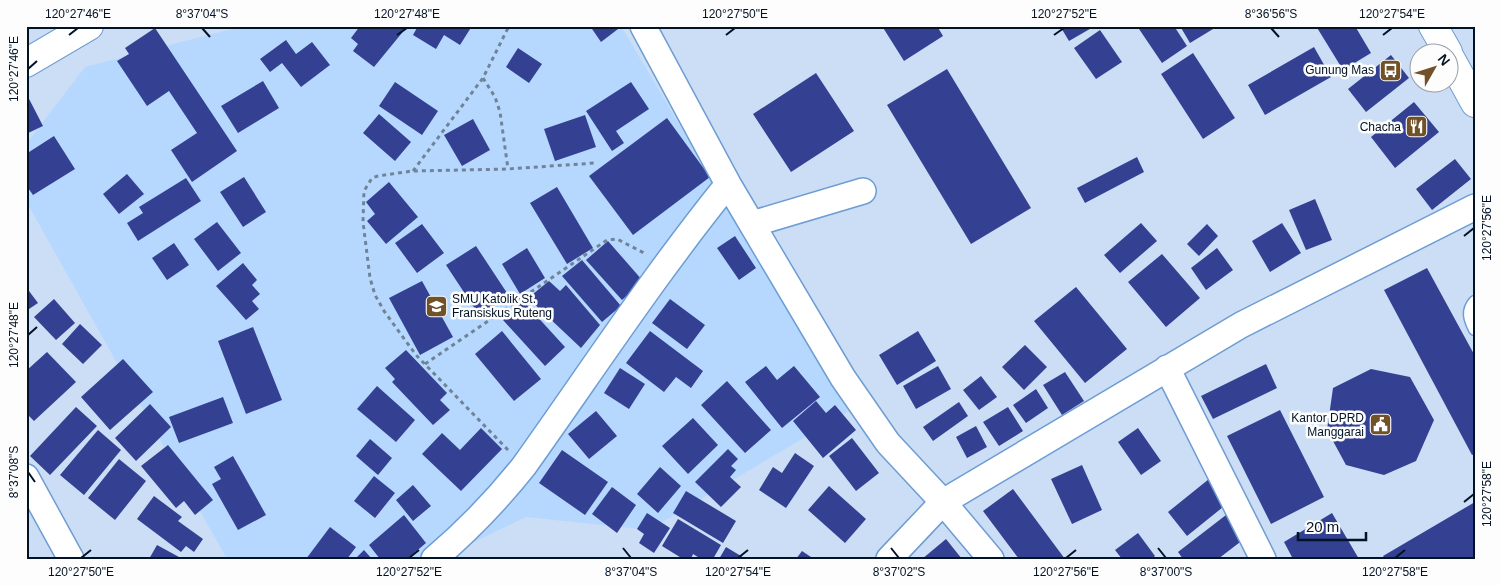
<svg xmlns="http://www.w3.org/2000/svg" width="1501" height="585" viewBox="0 0 1501 585" font-family="Helvetica,sans-serif">
  <rect width="100%" height="100%" fill="#cbdef5"/>
  <path fill="#b7d8fe" d="M 243,26 L 621,26 L 849,411 L 649,530 L 526,517 L 439,559 L 227,559 L 26,201 L 26,144 L 85,67 Z"/>
  <path fill="#344193" d="M 360,26 L 404,26 L 406,28 L 374,67 L 353,51 L 358,44 L 351,38 Z
    M 418,26 L 472,26 L 460,45 L 444,35 L 436,49 L 413,35 Z
    M 590,26 L 622,26 L 601,42 Z
    M 882,26 L 937,26 L 943,36 L 904,61 Z
    M 1060,26 L 1095,26 L 1069,41 Z
    M 1137,26 L 1174,26 L 1187,46 L 1162,63 Z
    M 1180,26 L 1218,26 L 1190,43 Z
    M 1316,26 L 1355,26 L 1371,53 L 1343,70 Z
    M 155,28 L 237,151 L 192,182 L 171,150 L 197,133 L 169,91 L 147,106 L 117,61 L 129,54 L 125,48 Z
    M 1100,30 L 1122,62 L 1096,79 L 1074,48 Z
    M 286,40 L 296,54 L 312,42 L 330,65 L 301,87 L 282,63 L 270,72 L 260,59 Z
    M 1314,47 L 1331,77 L 1265,115 L 1248,85 Z
    M 518,48 L 542,64 L 529,83 L 506,67 Z
    M 1193,53 L 1235,118 L 1203,139 L 1161,74 Z
    M 1391,55 L 1409,78 L 1366,112 L 1348,89 Z
    M 947,69 L 1031,208 L 971,244 L 887,105 Z
    M 816,73 L 854,131 L 791,172 L 753,114 Z
    M 263,81 L 279,108 L 238,133 L 221,106 Z
    M 395,82 L 438,111 L 422,135 L 379,106 Z
    M 631,82 L 649,109 L 616,131 L 624,143 L 612,151 L 586,111 Z
    M 26,93 L 43,126 L 26,134 Z
    M 1414,102 L 1439,132 L 1395,168 L 1371,137 Z
    M 379,114 L 411,142 L 395,161 L 363,133 Z
    M 585,115 L 596,147 L 555,161 L 544,129 Z
    M 667,118 L 710,177 L 633,235 L 589,176 Z
    M 473,119 L 490,150 L 462,166 L 444,135 Z
    M 54,136 L 75,169 L 33,195 L 26,185 L 26,154 Z
    M 1137,157 L 1144,172 L 1085,203 L 1077,188 Z
    M 1455,159 L 1471,179 L 1432,210 L 1416,189 Z
    M 127,174 L 144,194 L 119,214 L 103,194 Z
    M 244,177 L 266,212 L 243,227 L 220,192 Z
    M 186,178 L 201,201 L 138,241 L 127,223 L 143,213 L 139,207 Z
    M 389,182 L 418,217 L 386,244 L 367,221 L 375,214 L 366,202 Z
    M 557,187 L 593,248 L 567,264 L 530,203 Z
    M 1315,199 L 1332,240 L 1306,250 L 1289,210 Z
    M 217,222 L 241,253 L 218,271 L 194,239 Z
    M 1141,223 L 1157,241 L 1120,273 L 1104,255 Z
    M 1282,223 L 1301,253 L 1270,272 L 1252,241 Z
    M 422,224 L 444,253 L 417,273 L 395,243 Z
    M 1207,224 L 1218,236 L 1199,256 L 1187,244 Z
    M 735,236 L 756,268 L 739,280 L 717,248 Z
    M 608,241 L 643,281 L 622,300 L 586,260 Z
    M 174,243 L 189,265 L 167,280 L 152,258 Z
    M 476,246 L 509,296 L 479,315 L 446,265 Z
    M 527,248 L 545,278 L 520,294 L 502,264 Z
    M 1217,248 L 1233,270 L 1206,290 L 1191,268 Z
    M 1162,254 L 1200,298 L 1166,327 L 1128,282 Z
    M 582,260 L 621,306 L 602,322 L 562,276 Z
    M 243,263 L 257,280 L 252,285 L 260,294 L 252,301 L 259,309 L 246,320 L 216,286 Z
    M 1427,268 L 1475,356 L 1475,454 L 1472,455 L 1384,290 Z
    M 422,281 L 453,337 L 420,355 L 389,298 Z
    M 549,281 L 560,291 L 566,285 L 600,325 L 581,348 L 528,298 Z
    M 26,287 L 38,303 L 26,311 Z
    M 1076,287 L 1127,349 L 1085,383 L 1034,321 Z
    M 54,299 L 75,323 L 56,340 L 34,317 Z
    M 670,299 L 705,325 L 687,349 L 652,323 Z
    M 523,301 L 565,347 L 545,366 L 503,320 Z
    M 80,324 L 102,345 L 83,364 L 62,344 Z
    M 253,327 L 282,400 L 246,414 L 218,341 Z
    M 502,331 L 541,379 L 514,401 L 475,354 Z
    M 650,331 L 703,371 L 691,388 L 676,377 L 664,392 L 626,363 Z
    M 918,331 L 936,361 L 897,385 L 879,355 Z
    M 1025,345 L 1047,367 L 1024,390 L 1002,367 Z
    M 406,350 L 447,393 L 440,400 L 450,410 L 433,425 L 392,382 L 395,379 L 385,368 Z
    M 47,352 L 76,382 L 34,421 L 26,413 L 26,371 Z
    M 123,359 L 153,392 L 110,430 L 81,397 Z
    M 1266,364 L 1277,388 L 1213,419 L 1201,396 Z
    M 766,366 L 777,380 L 794,366 L 820,397 L 782,428 L 745,382 Z
    M 938,366 L 951,389 L 916,409 L 903,386 Z
    M 620,368 L 645,384 L 629,409 L 604,393 Z
    M 1371,369 L 1410,377 L 1434,420 L 1416,461 L 1384,475 L 1346,465 L 1327,430 L 1333,388 Z
    M 1065,372 L 1084,401 L 1062,415 L 1043,385 Z
    M 981,376 L 997,397 L 979,410 L 963,390 Z
    M 727,381 L 771,430 L 745,453 L 701,405 Z
    M 377,386 L 415,420 L 396,442 L 357,409 Z
    M 1036,389 L 1048,408 L 1026,423 L 1013,405 Z
    M 223,397 L 233,423 L 179,443 L 169,417 Z
    M 816,401 L 826,413 L 835,405 L 856,430 L 823,458 L 793,421 Z
    M 959,402 L 968,416 L 933,441 L 923,427 Z
    M 150,404 L 171,427 L 136,461 L 115,438 Z
    M 76,407 L 97,426 L 50,475 L 30,456 Z
    M 1008,407 L 1023,431 L 999,446 L 983,422 Z
    M 1280,410 L 1324,497 L 1271,524 L 1227,436 Z
    M 596,411 L 617,436 L 589,459 L 568,434 Z
    M 693,418 L 718,445 L 688,474 L 662,446 Z
    M 976,426 L 987,447 L 967,458 L 956,437 Z
    M 481,428 L 502,449 L 461,491 L 422,454 L 442,433 L 460,450 Z
    M 1138,428 L 1161,461 L 1141,475 L 1118,442 Z
    M 98,430 L 121,450 L 84,495 L 60,475 Z
    M 852,438 L 879,473 L 856,491 L 829,456 Z
    M 370,439 L 392,458 L 378,475 L 356,456 Z
    M 168,445 L 213,500 L 195,515 L 184,501 L 176,508 L 141,466 Z
    M 728,449 L 738,459 L 731,466 L 736,470 L 730,477 L 741,487 L 721,507 L 695,482 Z
    M 562,450 L 608,482 L 585,515 L 539,483 Z
    M 795,453 L 814,466 L 786,508 L 759,490 L 773,467 L 782,473 Z
    M 233,456 L 266,515 L 238,530 L 212,484 L 221,479 L 214,467 Z
    M 119,459 L 146,481 L 115,520 L 88,498 Z
    M 1082,465 L 1102,510 L 1072,524 L 1051,479 Z
    M 660,467 L 681,486 L 658,513 L 637,494 Z
    M 374,476 L 395,493 L 375,518 L 354,501 Z
    M 1209,479 L 1228,503 L 1187,536 L 1168,512 Z
    M 413,485 L 431,506 L 413,521 L 396,500 Z
    M 829,486 L 866,519 L 845,543 L 808,510 Z
    M 612,487 L 636,505 L 617,533 L 592,514 Z
    M 1013,489 L 1065,559 L 1019,559 L 983,511 Z
    M 686,491 L 736,521 L 723,543 L 673,513 Z
    M 154,496 L 182,517 L 178,521 L 203,539 L 194,552 L 186,546 L 181,552 L 137,519 Z
    M 1475,502 L 1475,559 L 1385,559 L 1383,556 Z
    M 647,513 L 670,528 L 654,553 L 639,543 L 644,534 L 637,529 Z
    M 1332,513 L 1359,559 L 1293,559 L 1284,542 Z
    M 404,515 L 426,543 L 407,559 L 380,559 L 369,545 Z
    M 1226,515 L 1244,539 L 1218,559 L 1183,559 L 1178,552 Z
    M 678,519 L 721,545 L 713,559 L 701,559 L 693,554 L 691,559 L 683,559 L 662,546 Z
    M 330,527 L 356,547 L 347,559 L 306,559 Z
    M 1138,533 L 1155,556 L 1152,559 L 1122,559 L 1115,550 Z
    M 946,539 L 962,559 L 922,559 Z
    M 157,545 L 179,557 L 178,559 L 149,559 Z
    M 726,547 L 746,559 L 719,559 Z
    M 364,550 L 372,559 L 355,559 Z
    M 802,551 L 814,559 L 796,559 Z"/>
  <g fill="none" stroke-linecap="round" stroke-linejoin="round">
    <defs>
      <path id="service" d="M 1475,302 C 1467,311 1470,319 1475,329"/>
      <path id="minor" d="M 643,26 L 728,184 L 843,378 L 888,443 L 943,502 L 991,559
        M 752,224 L 863,191
        M 1167,368 L 1263,559
        M 26,477 L 71,559
        M 434,559 C 467,531 497,500 524,466 C 591,372 655,274 728,184
        M 889,559 L 943,502 L 1241,325 L 1475,207"/>
      <path id="tertiary" d="M 1433,26 L 1448,52
        M 1448,54 L 1475,103
        M 26,63 L 89,26"/>
    </defs>
    <use href="#service" stroke="#6e9dd3" stroke-width="15"/>
    <use href="#minor" stroke="#6e9dd3" stroke-width="28"/>
    <use href="#tertiary" stroke="#6e9dd3" stroke-width="30"/>
    <path stroke="#708398" stroke-width="3" stroke-dasharray="4 4" stroke-linecap="butt" d="M 483,78 L 495,97 L 500,112 L 508,169
      M 413,171 L 483,78 L 509,26
      M 425,364 L 607,240 L 617,239 L 646,254
      M 508,450 L 416,355 L 384,311 L 375,295 L 370,278 L 363,222 L 364,191 L 372,178 L 378,176 L 412,171 L 508,169 L 595,163"/>
    <use href="#service" stroke="#fff" stroke-width="12"/>
    <use href="#minor" stroke="#fff" stroke-width="25"/>
    <use href="#tertiary" stroke="#fff" stroke-width="28"/>
  </g>
  <path fill="none" stroke="#021326" stroke-width="2" d="M 202,28 L 210,37M 1271,28 L 1279,37M 69,35 L 78,28M 397,35 L 407,28M 726,35 L 735,28M 1054,35 L 1064,28M 1383,35 L 1392,28M 28,69 L 37,61M 1464,236 L 1474,228M 28,335 L 37,327M 28,472 L 35,482M 1464,502 L 1474,494M 623,548 L 631,558M 891,548 L 899,558M 1158,548 L 1166,558M 81,558 L 91,550M 409,558 L 419,550M 738,558 L 748,550M 1066,558 L 1076,550M 1395,558 L 1405,550"/>
  <defs>
    <symbol id="bus-square" viewBox="-11 -11 22 22"><rect x="-9" y="-9" width="18" height="18" rx="4" fill="#715127" stroke="#fdfdfd"/><path d="M-5-6H5V4H4V6H2V4H-2V6H-4V4H-5ZM-3.5-4V0h7V-4ZM-3.5 1.2v1.5H-2V1.2ZM2 1.2v1.5H3.5V1.2Z" fill="#fff"/></symbol>
    <symbol id="restaurant-square" viewBox="-11 -11 22 22"><rect x="-9" y="-9" width="18" height="18" rx="4" fill="#715127" stroke="#fdfdfd"/><path d="M-5-6h1v4h1v-4h1v4h1v-4h1v5L-1.5 .5V6h-2V.5L-5-1ZM5-6V6H3V1.5H1.5Q1.5-4 5-6Z" fill="#fff"/></symbol>
    <symbol id="school-square" viewBox="-11 -11 22 22"><rect x="-9" y="-9" width="18" height="18" rx="4" fill="#715127" stroke="#fdfdfd"/><path d="M0-5L7-2L0 1L-7-2ZM-4 1L0 2.5L4 1V4Q0 6-4 4Z" fill="#fff"/></symbol>
    <symbol id="civic-square" viewBox="-11 -11 22 22"><rect x="-9" y="-9" width="18" height="18" rx="4" fill="#715127" stroke="#fdfdfd"/><path d="M-.6-6.5H3V-4.5H.6V-3L4-1V1h2V6H-6V1h2V-1L-.6-3ZM-1.2 2.5V6h2.4V2.5Z" fill="#fff"/></symbol>
  </defs>
  <g fill-rule="evenodd">
    <use href="#bus-square" x="1378" y="58" width="25" height="25"/>
    <use href="#restaurant-square" x="1404" y="114" width="25" height="25"/>
    <use href="#school-square" x="424" y="294" width="25" height="25"/>
    <use href="#civic-square" x="1368" y="412" width="25" height="25"/>
  </g>
  <g text-anchor="middle" stroke-width="5" stroke-linejoin="round" paint-order="stroke">
    <g font-size="12" fill="#021326" stroke="#fdfdfd" text-anchor="end">
      <text x="1374" y="74">Gunung Mas</text>
      <text x="1401" y="131">Chacha</text>
      <text x="452" y="303" text-anchor="start">SMU Katolik St.<tspan x="452" dy="14">Fransiskus Ruteng</tspan></text>
      <text x="1364" y="422">Kantor DPRD<tspan x="1364" dy="14">Manggarai</tspan></text>
    </g>
  </g>
  <rect width="1501" height="585" fill="none" stroke="#fdfdfd" stroke-width="55"/>
  <g transform="translate(1434 68) rotate(51)"><circle r="24" fill="#fdfdfd" stroke="#999fa7"/>
  <path d="M0-4L9 19L0 12L-9 19Z" fill="#715127"/>
  <text y="-8" font-size="14" font-weight="bold" text-anchor="middle" fill="#021326">N</text>
  </g>
  <path d="M1298 532v8h68v-8" fill="none" stroke="#021326" stroke-width="2.5"/>
  <text x="1306" y="532" font-size="15" fill="#021326" stroke="#fdfdfd" stroke-width="4" paint-order="stroke">20 m</text>
  <rect x="28" y="28" width="1446" height="530" fill="none" stroke="#021326" stroke-width="2"/>
  <g font-size="12" text-anchor="middle" fill="#021326">
    <text x="78" y="18">120°27'46"E</text>
    <text x="202" y="18">8°37'04"S</text>
    <text x="407" y="18">120°27'48"E</text>
    <text x="735" y="18">120°27'50"E</text>
    <text x="1064" y="18">120°27'52"E</text>
    <text x="1271" y="18">8°36'56"S</text>
    <text x="1392" y="18">120°27'54"E</text>
    <text transform="translate(14 69) rotate(-90)" y="4">120°27'46"E</text>
    <text transform="translate(1487 228) rotate(-90)" y="4">120°27'56"E</text>
    <text transform="translate(14 335) rotate(-90)" y="4">120°27'48"E</text>
    <text transform="translate(14 472) rotate(-90)" y="4">8°37'08"S</text>
    <text transform="translate(1487 494) rotate(-90)" y="4">120°27'58"E</text>
    <text x="81" y="576">120°27'50"E</text>
    <text x="409" y="576">120°27'52"E</text>
    <text x="631" y="576">8°37'04"S</text>
    <text x="738" y="576">120°27'54"E</text>
    <text x="899" y="576">8°37'02"S</text>
    <text x="1066" y="576">120°27'56"E</text>
    <text x="1166" y="576">8°37'00"S</text>
    <text x="1395" y="576">120°27'58"E</text>
  </g>
</svg>
